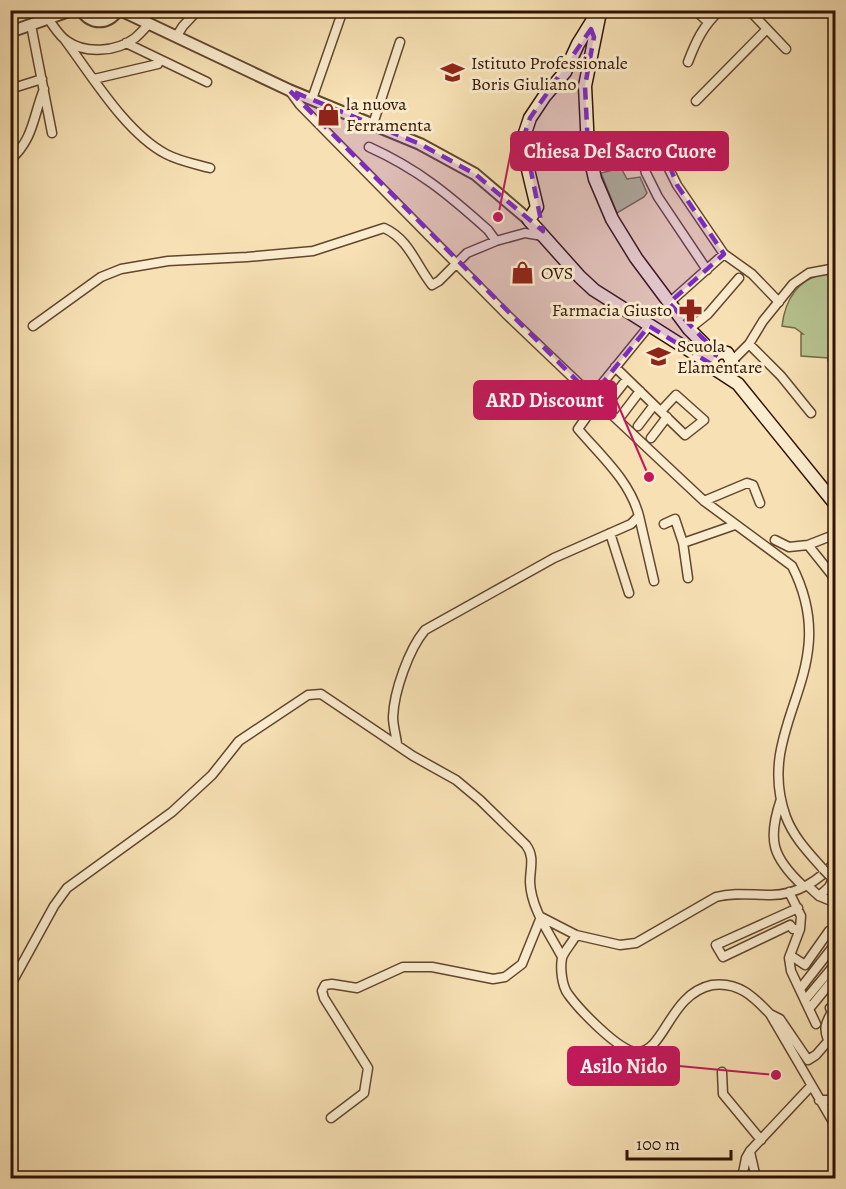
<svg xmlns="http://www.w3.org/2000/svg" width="846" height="1189" viewBox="0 0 846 1189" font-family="Alegreya,serif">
  <rect width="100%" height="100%" fill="#f7e1b4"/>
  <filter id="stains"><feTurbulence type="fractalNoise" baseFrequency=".00333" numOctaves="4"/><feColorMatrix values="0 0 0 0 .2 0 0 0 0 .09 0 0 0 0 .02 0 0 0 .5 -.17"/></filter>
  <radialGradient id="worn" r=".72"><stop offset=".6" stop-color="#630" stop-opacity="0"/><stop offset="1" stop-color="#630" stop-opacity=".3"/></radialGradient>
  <path fill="#b7c491" stroke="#746b48" stroke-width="1.5" d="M 621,168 L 627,179 L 640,177 L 647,193 L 644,197 L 617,213 L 601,173 Z
    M 827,274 L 835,274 L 835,359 L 832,358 L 831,361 L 828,361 L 828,358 L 801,356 L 801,334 L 803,334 L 795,328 L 782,326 C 785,300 798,277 827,274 Z"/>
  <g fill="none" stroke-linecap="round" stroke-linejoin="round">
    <defs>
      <path id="minor" d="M 695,10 L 708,22
        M 749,10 L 786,49
        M 48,19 C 54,26 59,36 67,41 C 85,54 117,52 135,38 C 140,34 144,29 149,24
        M 31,25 L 52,133
        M 176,37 L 183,26 L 198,10
        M 65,40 C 92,76 126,133 166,154 C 179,161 195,164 210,168
        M 126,43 L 207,82
        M 688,62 C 696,41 703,26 720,10
        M 94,79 L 158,64 L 159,59
        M 10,89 L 42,79
        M 289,90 L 300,105 L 506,314 L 592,396 L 704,501 L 792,566 C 846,672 752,724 786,817 C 794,838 809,853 823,869
        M 312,99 L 343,10
        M 696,101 L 767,29
        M 373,124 L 400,42
        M 369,147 C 418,169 449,195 488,230 L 496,241
        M 588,148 L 630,139 L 637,141 L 639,146
        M 10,160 C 34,139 33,116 44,89
        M 707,270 L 658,197 L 646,173 L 639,146 L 650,142 L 661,143 L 667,165 L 677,185 L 724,254 L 752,274 L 779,302
        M 669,303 L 724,254
        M 33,326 L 101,277 L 121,269 L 168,261 L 247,257 L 313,251 L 384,228 C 409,239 416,265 432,285 L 439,281 L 467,253 L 496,241 L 525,233 L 543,236
        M 689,329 L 708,314 L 739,278
        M 749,344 L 781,376 L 811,413
        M 732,361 L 749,344 L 763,321 L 793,284 L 809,273 L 836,268
        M 615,367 L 685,435 L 704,420 L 676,395 L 661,411
        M 605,407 L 627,379
        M 618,420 L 640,391
        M 638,426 L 654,405
        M 651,438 L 667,417
        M 704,501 L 747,483 L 753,485 L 760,503
        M 639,516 L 654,581
        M 664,524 L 675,519 L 683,543 L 688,578
        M 610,533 L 629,593
        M 836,534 L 808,545 L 836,580
        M 775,540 L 789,547 L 808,545
        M 683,543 L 735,525
        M 397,744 C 396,735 393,726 393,717 C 394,691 409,649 425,630 L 554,558 L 631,524 L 639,516 C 630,481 601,456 578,429 L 590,412 L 592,396 L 649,326
        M 781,799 C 767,840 772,857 803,886
        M 808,886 L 819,896 L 836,903
        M 789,892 L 801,916 L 800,929 L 789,958 L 791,971 L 816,1024
        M 819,896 L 829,887 L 833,879
        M 798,908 L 716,945 L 723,957 L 790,925 L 793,929 L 800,929
        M 541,917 L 576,935 L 620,945 L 636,943 L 716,897 C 734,892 752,895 771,895 C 797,895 820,880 836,861
        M 576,935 C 573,942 564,951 562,958 C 560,969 562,986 568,994 C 578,1008 619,1052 637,1052 C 665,1052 669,994 712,985 C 738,981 754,997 770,1014 L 836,1127
        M 790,955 L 805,965 L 829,931
        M 10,986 L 54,906 L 67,888 L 172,812 L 212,775 L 239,741 L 308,695 L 321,694 L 413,756 L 456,780 L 480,800 L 526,845 C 535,857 530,868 530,882 C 531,909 550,934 562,957
        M 800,989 L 836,943
        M 805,1000 L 836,963
        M 809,1009 L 836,976
        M 770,1014 L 780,1019 L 808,1060 L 816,1055 L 836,1032
        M 828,1040 C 823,1028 826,1022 832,1012 L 830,1008 L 836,1003
        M 722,1072 L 723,1094 L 761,1140
        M 819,1100 L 836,1100
        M 331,1118 L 364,1093 L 368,1068 L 324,998 L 322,991 L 325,985 L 332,984 L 357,988 L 403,967 L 432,967 L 493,979 L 505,977 L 522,964 L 541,917
        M 750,1152 L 756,1178
        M 742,1178 L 746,1158 L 750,1151 L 811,1086"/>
      <path id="tertiary" d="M 81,10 C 91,25 108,25 118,10
        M 120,10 L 289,90 L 420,144 L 475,174 L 529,220
        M 10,32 L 72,10"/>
      <path id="secondary" d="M 599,10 L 578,44 L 565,72 L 544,97 L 530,118 L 524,136 L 524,153 L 537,207 L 529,220 L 580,277 L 594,290 L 711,364
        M 599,17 L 585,86 L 588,148 L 595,179 L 612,219 L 636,258 L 689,329 L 708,348 L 717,353
        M 721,373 L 728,370 L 732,361 L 727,353 L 720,352 L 712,357 L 712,367 L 738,384 L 836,505"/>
    </defs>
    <use href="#minor" stroke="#62462d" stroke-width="11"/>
    <use href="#tertiary" stroke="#62462d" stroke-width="14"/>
    <use href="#secondary" stroke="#301200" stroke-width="15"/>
    <use href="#minor" stroke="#faecce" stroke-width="8"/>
    <use href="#tertiary" stroke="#faecce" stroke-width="10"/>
    <use href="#secondary" stroke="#faecce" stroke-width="12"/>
    <defs>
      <path id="minor-bridge" d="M 823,869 L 830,876"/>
    </defs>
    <use href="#minor-bridge" stroke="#62462d" stroke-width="11" stroke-linecap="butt"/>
    <use href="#minor-bridge" stroke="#faecce" stroke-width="8"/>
  </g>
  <path fill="#7b2cbf" fill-opacity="0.2" stroke="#7b2cbf" stroke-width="4.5" stroke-dasharray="12 8" stroke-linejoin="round" d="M 591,29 L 594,37 L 585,86 L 588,148 L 630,139 L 641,145 L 661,143 L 677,185 L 724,254 L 669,303 L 717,353 L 711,364 L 649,326 L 592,396 L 289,90 L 420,144 L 475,174 L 543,231 L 524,136 L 530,118 Z"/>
  <defs>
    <symbol id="school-bare" viewBox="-9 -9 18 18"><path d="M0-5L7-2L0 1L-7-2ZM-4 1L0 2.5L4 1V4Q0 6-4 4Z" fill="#8f2418" stroke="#faecce" stroke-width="2.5" paint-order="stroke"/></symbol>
    <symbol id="shop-bare" viewBox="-9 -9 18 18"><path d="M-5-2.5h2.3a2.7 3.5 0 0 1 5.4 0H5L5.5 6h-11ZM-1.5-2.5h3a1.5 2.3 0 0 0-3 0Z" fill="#8f2418" stroke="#faecce" stroke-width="2.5" paint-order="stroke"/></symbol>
    <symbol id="pharmacy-bare" viewBox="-9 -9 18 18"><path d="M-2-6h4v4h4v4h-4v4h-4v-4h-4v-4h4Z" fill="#8f2418" stroke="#faecce" stroke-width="2.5" paint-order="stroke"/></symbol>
  </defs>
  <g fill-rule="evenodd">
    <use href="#school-bare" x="436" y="56" width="33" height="33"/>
    <use href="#shop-bare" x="312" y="98" width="33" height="33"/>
    <use href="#shop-bare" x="506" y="256" width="33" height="33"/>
    <use href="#pharmacy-bare" x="674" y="294" width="33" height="33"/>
    <use href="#school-bare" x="642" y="340" width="33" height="33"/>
  </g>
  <g text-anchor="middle" stroke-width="6" stroke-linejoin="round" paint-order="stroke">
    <g font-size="18" fill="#301200" stroke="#faecce" text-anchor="start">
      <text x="471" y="69">Istituto Professionale<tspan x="471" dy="21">Boris Giuliano</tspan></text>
      <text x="346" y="110">la nuova<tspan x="346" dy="21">Ferramenta</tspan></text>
      <text x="541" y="279">OVS</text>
      <text x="672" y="316" text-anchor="end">Farmacia Giusto</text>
      <text x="677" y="352">Scuola<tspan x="677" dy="21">Elamentare</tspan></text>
    </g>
  </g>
  <path fill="none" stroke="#c2185b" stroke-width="2" d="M498 217L511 151M649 477L616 400M776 1075L679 1066"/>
  <g fill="#c2185b" stroke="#faecce" stroke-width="2">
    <circle cx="498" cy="217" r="6"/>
    <circle cx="649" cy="477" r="6"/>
    <circle cx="776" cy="1075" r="6"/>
  </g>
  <g fill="#c2185b" stroke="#c2185b" stroke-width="2">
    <rect x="511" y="132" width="217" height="38" rx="6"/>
    <rect x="474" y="381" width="142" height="38" rx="6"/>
    <rect x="568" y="1047" width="111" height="38" rx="6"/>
  </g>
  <g font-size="20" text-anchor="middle" font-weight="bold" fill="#fff">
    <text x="620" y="158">Chiesa Del Sacro Cuore</text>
    <text x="545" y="407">ARD Discount</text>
    <text x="624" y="1073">Asilo Nido</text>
  </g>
  <rect width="846" height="1189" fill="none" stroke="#f7e1b4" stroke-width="36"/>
  <rect x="12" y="12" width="822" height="1165" fill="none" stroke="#301200" stroke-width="3"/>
  <rect x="18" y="18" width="810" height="1153" fill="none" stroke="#301200" stroke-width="1.5"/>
  <path d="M627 1150v9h104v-9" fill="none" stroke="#301200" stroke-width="3"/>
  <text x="636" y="1150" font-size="18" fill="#301200" stroke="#faecce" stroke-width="4.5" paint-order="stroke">100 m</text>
  <rect width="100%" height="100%" filter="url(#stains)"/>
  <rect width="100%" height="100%" fill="url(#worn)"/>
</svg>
